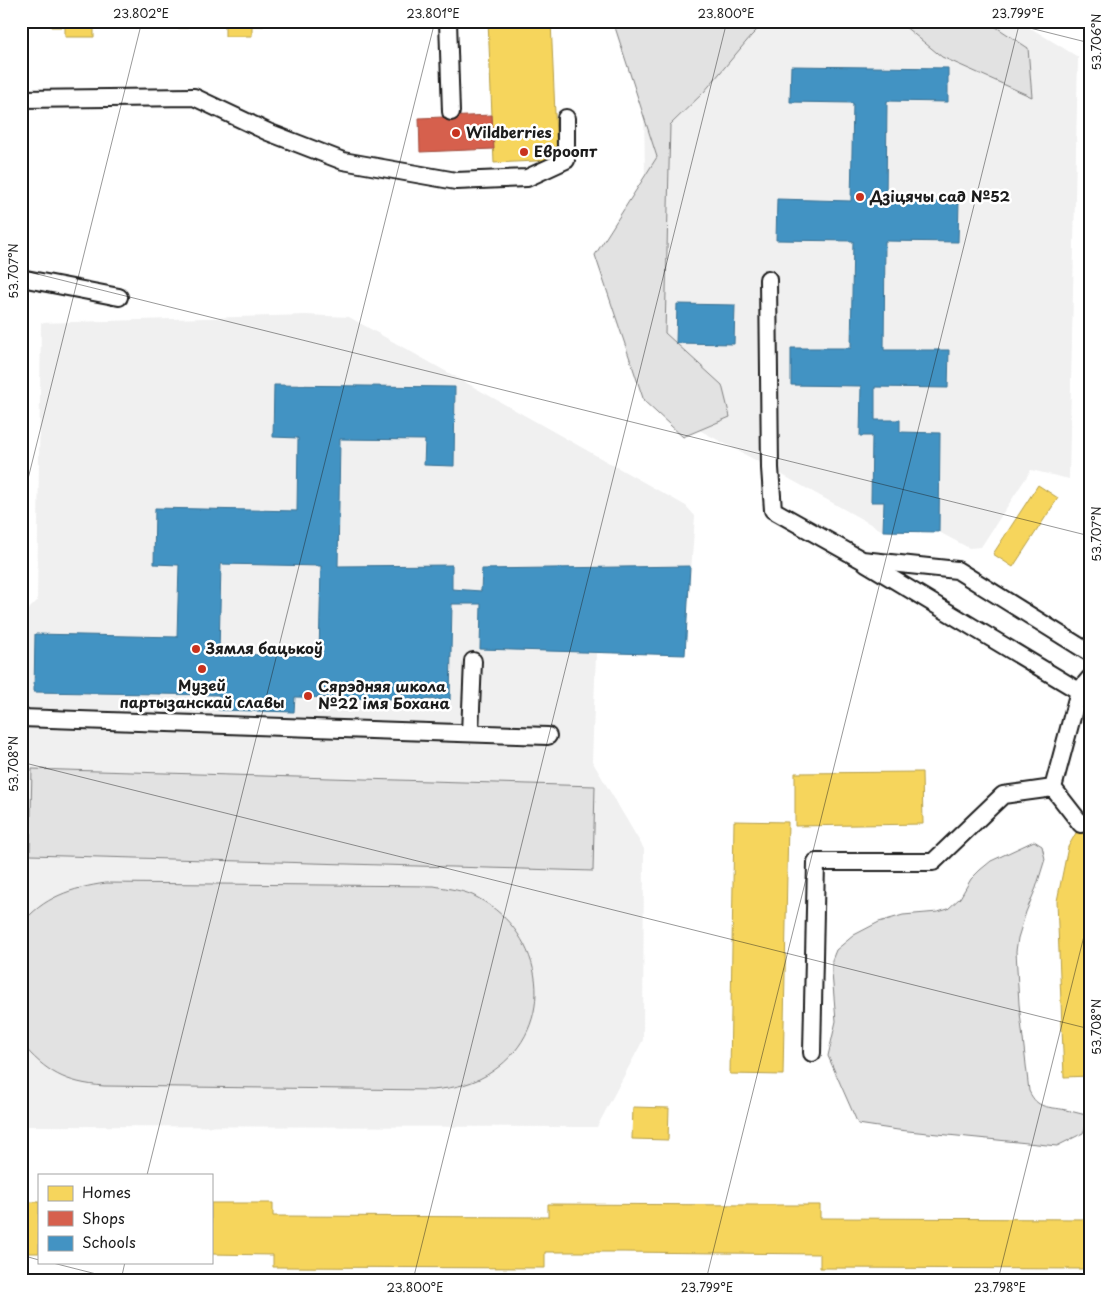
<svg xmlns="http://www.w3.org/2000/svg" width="1111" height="1301" viewBox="0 0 1111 1301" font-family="'Playpen Sans',sans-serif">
  <rect width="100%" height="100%" fill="#fff"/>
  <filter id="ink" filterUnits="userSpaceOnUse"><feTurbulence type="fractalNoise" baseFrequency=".02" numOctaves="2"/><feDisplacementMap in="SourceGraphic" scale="10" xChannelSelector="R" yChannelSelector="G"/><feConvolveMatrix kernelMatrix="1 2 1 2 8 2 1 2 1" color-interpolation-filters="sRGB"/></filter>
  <g filter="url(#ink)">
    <path fill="#f0f0f0" d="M 643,21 L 1019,21 L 1078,57 L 1069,479 L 1031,470 L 981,547 L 969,548 L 939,532 L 883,531 L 770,468 L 662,410 L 647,337 Z
      M 305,315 L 349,317 L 686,506 L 695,516 L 685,655 L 596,653 L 592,761 L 644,849 L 643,1040 L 597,1127 L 21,1126 L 21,617 L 37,601 L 41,323 Z"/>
    <path fill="#e2e2e2" stroke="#7f7f7f" d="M 613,21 L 766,21 L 751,36 L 704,92 L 670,125 L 665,333 L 722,385 L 730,417 L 683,437 L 644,401 L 595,255 L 657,157 Z
      M 898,21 L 987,21 L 1028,48 L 1032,97 L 942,57 Z
      M 32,769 L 595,786 L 593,871 L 30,855 Z
      M 1034,841 L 1042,846 L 1045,859 L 1036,888 L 1026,912 L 1018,938 L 1016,951 L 1019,1004 L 1029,1091 C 1038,1110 1048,1106 1066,1110 C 1074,1112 1082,1114 1090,1116 L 1083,1133 L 1057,1146 L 898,1130 L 858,1124 L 828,1056 L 836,1021 L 832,973 L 832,960 L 836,950 L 854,935 L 879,922 L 903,915 L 938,912 L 948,909 L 960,898 L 971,879 L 980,870 L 991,861 Z
      M 106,883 L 434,886 C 449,889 465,890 478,898 C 545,934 559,1026 493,1071 C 475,1084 454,1088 432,1090 L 104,1086 C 65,1083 46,1072 21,1043 L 21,925 C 43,897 72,888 106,883 Z"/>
    <path fill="#f6d55c" stroke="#b59e49" d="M 51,21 L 94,21 L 94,37 L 65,37 L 65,27 L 51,27 Z
      M 133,21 L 187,21 L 187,28 L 133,28 Z
      M 225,21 L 264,21 L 264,26 L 252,26 L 252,36 L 225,36 Z
      M 488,21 L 551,21 L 557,160 L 494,163 Z
      M 1038,485 L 1058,498 L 1013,567 L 993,554 Z
      M 922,772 L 923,824 L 795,826 L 795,773 Z
      M 1090,814 L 1090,1076 L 1064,1077 L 1057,901 L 1068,847 L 1081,824 Z
      M 734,821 L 788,822 L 783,1075 L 730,1074 Z
      M 633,1107 L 669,1108 L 668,1140 L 632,1139 Z
      M 21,1202 L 39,1202 L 39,1253 L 21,1253 Z
      M 211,1203 L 273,1203 L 273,1216 L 548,1217 L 548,1204 L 755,1205 L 820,1205 L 820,1218 L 1090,1219 L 1090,1269 L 820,1268 L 820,1254 L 623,1252 L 545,1252 L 545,1268 L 273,1267 L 273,1255 L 211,1254 Z"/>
    <path fill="#d6604d" stroke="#9e4c3e" d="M 492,115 L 494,149 L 420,152 L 419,118 Z"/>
    <path fill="#4393c3" stroke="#376f91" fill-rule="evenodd" d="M 791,66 L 948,68 L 948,102 L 887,101 L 886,201 L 959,202 L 958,242 L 885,241 L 884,350 L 949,350 L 948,388 L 875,387 L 875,420 L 900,420 L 900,432 L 940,433 L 939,532 L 883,531 L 884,502 L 871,502 L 872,436 L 860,436 L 861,386 L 791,385 L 791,348 L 851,348 L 853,241 L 776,240 L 777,199 L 851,201 L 853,103 L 790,102 Z
      M 677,304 L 735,305 L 734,344 L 676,343 Z
      M 274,385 L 455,387 L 454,466 L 424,465 L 425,440 L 340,439 L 338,566 L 452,565 L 452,589 L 481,591 L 482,569 L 690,566 L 685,655 L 480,649 L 481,604 L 452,604 L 450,700 L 295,697 L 294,712 L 218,710 L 219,695 L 34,692 L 35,634 L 177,637 L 179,565 L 154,564 L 155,508 L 297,511 L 298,438 L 273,437 ZM 221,564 L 321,566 L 319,656 L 219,654 Z"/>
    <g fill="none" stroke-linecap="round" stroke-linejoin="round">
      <defs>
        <path id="lane" d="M 448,21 L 451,112
          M 21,99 L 194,97 L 268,132 L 343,161 L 456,181 L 527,178 L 566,160 L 566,118
          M 21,278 L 119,297
          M 768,279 L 770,468 L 773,510 L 862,560 L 957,570 L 1090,653
          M 866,563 L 1079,691
          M 21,718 L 548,736
          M 470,733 L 473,661
          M 1081,824 L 1053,788 L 1079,691 L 1090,678
          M 812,1053 L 816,862 L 933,862 L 1003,795 L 1053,788"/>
      </defs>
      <use href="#lane" stroke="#1c1c1c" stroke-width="20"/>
      <use href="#lane" stroke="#fff" stroke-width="16"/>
    </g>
  </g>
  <path fill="none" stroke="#1c1c1c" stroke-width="1" stroke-opacity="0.45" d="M 1002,21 L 1090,43M 21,270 L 1090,536M 21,507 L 142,21M 21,762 L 1090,1029M 147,1175 L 435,21M 21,1255 L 39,1260M 49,1262 L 120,1280M 121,1280 L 125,1262M 413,1280 L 727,21M 706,1280 L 1020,21M 998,1280 L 1090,912"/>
  <g fill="#c8321e" stroke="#fff" stroke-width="2">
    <circle cx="456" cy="133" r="5"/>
    <circle cx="524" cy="152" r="5"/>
    <circle cx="860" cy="197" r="5"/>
    <circle cx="196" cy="649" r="5"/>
    <circle cx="202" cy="669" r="5"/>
    <circle cx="308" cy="696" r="5"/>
  </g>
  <g text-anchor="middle" stroke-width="5" stroke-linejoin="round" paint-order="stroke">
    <g font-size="15" font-weight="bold" fill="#1c1c1c" stroke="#fff" text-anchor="start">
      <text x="466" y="138">Wildberries</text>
      <text x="534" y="157">Евроопт</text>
      <text x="870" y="202">Дзіцячы сад №52</text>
      <text x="206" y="654">Зямля бацькоў</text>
      <text x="202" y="691" text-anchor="middle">Музей<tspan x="202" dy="17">партызанскай славы</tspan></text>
      <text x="318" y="692">Сярэдняя школа<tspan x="318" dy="17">№22 імя Бохана</tspan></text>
    </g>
  </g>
  <rect width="1111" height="1301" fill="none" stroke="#fff" stroke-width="55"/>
  <rect x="38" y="1174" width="175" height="90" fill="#ffffff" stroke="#a4a4a4"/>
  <rect x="48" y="1186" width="25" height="15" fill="#f6d55c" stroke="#a4a4a4"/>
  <text x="82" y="1198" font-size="15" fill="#1c1c1c">Homes</text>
  <rect x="48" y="1211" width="25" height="15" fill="#d6604d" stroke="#a4a4a4"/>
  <text x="82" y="1224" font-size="15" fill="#1c1c1c">Shops</text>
  <rect x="48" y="1236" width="25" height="15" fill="#4393c3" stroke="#a4a4a4"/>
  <text x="82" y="1248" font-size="15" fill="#1c1c1c">Schools</text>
  <rect x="28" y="28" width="1056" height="1246" fill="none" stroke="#1c1c1c" stroke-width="2"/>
  <g font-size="12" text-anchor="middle" fill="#1c1c1c">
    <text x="141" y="18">23.802°E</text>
    <text x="433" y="18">23.801°E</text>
    <text x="726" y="18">23.800°E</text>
    <text x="1018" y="18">23.799°E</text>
    <text transform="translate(1097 42) rotate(-90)" y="4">53.706°N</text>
    <text transform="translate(14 271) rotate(-90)" y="4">53.707°N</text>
    <text transform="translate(1097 534) rotate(-90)" y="4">53.707°N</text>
    <text transform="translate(14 764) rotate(-90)" y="4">53.708°N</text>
    <text transform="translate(1097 1027) rotate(-90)" y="4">53.708°N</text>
    <text x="415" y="1292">23.800°E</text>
    <text x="707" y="1292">23.799°E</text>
    <text x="1000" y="1292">23.798°E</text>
  </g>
</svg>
